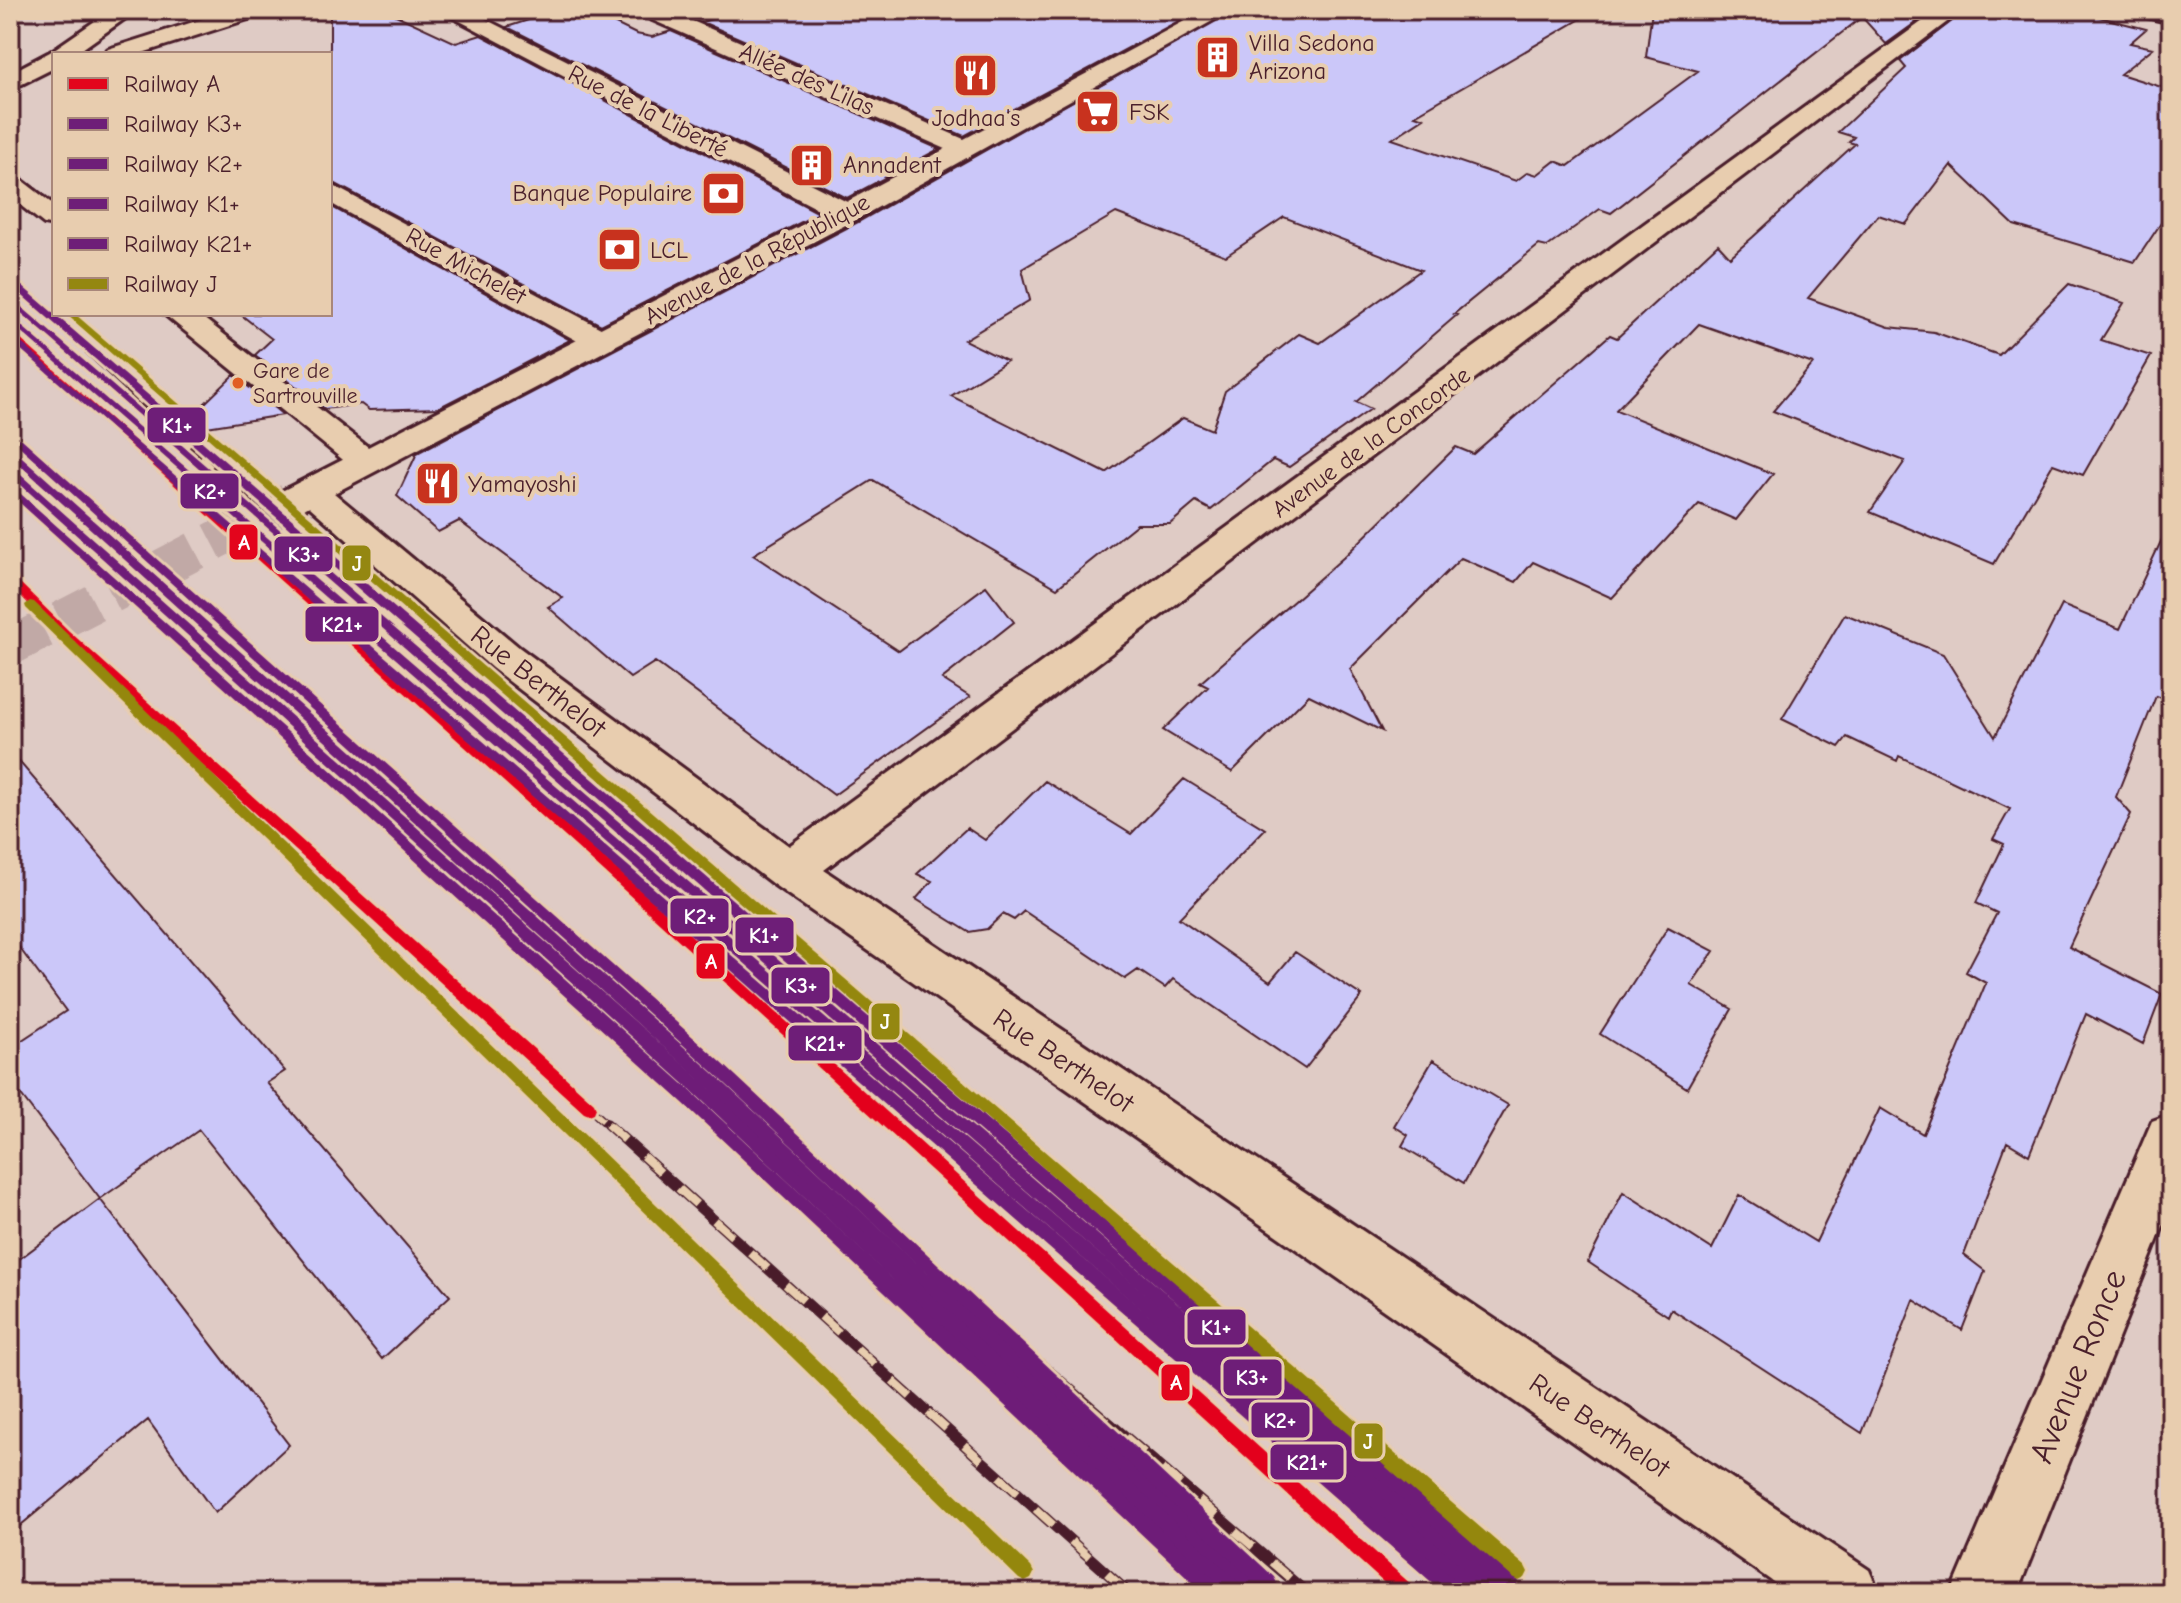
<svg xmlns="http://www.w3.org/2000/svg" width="2181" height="1603" viewBox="0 0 2181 1603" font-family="'Comic Neue',sans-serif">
  <rect width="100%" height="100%" fill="#dfcbc5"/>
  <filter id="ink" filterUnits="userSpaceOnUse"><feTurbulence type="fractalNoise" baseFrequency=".0125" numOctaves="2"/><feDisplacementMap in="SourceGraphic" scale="16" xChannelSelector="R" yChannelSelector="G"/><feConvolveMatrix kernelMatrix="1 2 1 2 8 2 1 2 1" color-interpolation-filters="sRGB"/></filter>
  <g filter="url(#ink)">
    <path fill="#cbc7f9" stroke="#4a1f2b" stroke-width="2" fill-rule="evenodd" d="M 330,10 L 385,10 L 456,43 L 481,35 L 819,213 L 601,325 L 330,181 Z
      M 559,10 L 587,10 L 636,34 L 652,37 L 671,31 L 939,149 L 847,198 L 507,27 Z
      M 739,10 L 1199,10 L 964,136 L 702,22 Z
      M 1235,10 L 1596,10 L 1415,115 L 1424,118 L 1392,139 L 1516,181 L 1528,172 L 1537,175 L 1555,161 L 1568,166 L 1698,71 L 1646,57 L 1652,10 L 1933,10 L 1886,44 L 1862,17 L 1611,213 L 1600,209 L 1547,247 L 1539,245 L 1454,314 L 1457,315 L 1356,402 L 1371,409 L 1289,467 L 1273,460 L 1211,510 L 1196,502 L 1170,524 L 1137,524 L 1057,588 L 873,480 L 753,555 L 899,651 L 986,586 L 1014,622 L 942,679 L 970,697 L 834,795 L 655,662 L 630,678 L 548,607 L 563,598 L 459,521 L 438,532 L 397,496 L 417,453 L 858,222 ZM 1116,213 L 1226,256 L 1284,217 L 1421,270 L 1320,343 L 1299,334 L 1225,391 L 1212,430 L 1183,418 L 1106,473 L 951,396 L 1007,361 L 964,340 L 1030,300 L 1022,269 Z
      M 1966,10 L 2072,10 L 2146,29 L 2130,43 L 2153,48 L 2120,74 L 2171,90 L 2171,208 L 2135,262 L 2014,225 L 1951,165 L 1906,224 L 1878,215 L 1808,298 L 1889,327 L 1934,332 L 1999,355 L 2069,284 L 2124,303 L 2101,340 L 2151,356 L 2083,475 L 2053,464 L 1994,564 L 1870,512 L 1905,461 L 1773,411 L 1813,364 L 1699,324 L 1616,410 L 1773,474 L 1736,520 L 1699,504 L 1612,598 L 1533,562 L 1516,582 L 1461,558 L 1350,669 L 1382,731 L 1309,695 L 1232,772 L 1163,730 L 1208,687 L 1200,683 L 1344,557 L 1456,447 L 1473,454 L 1610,335 L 1617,338 L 1718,244 L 1730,257 L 1753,237 L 1855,144 L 1849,142 L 1854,137 L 1838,132 L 1906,68 L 1900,61 Z
      M 330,206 L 570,340 L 438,408 L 369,410 L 361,404 L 325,409 L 255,355 L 272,339 L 240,314 L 330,314 Z
      M 234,375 L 283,415 L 175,432 Z
      M 2171,520 L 2171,702 L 2156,696 L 2116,797 L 2131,814 L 2069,947 L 2162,994 L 2143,1044 L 2086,1014 L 2029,1155 L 2007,1142 L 1964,1255 L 1985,1271 L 1962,1330 L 1914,1300 L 1862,1433 L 1671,1309 L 1668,1316 L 1588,1262 L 1623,1192 L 1712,1249 L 1739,1195 L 1816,1242 L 1880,1108 L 1923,1134 L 1986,983 L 1966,972 L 1997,913 L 1976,903 L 2004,844 L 1993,839 L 2010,809 L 1899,756 L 1897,761 L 1847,737 L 1839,747 L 1782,719 L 1845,614 L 1943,654 L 1995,737 L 2062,605 L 2120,629 Z
      M 10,751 L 285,1071 L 267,1083 L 450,1296 L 382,1359 L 199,1130 L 100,1199 L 10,1081 L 10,1048 L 66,1011 L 10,935 Z
      M 1184,779 L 1265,829 L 1179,918 L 1270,982 L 1295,952 L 1362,996 L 1305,1069 L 1173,979 L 1165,988 L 1138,970 L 1125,979 L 1024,911 L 1014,920 L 1003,914 L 987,929 L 969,932 L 916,899 L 932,881 L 917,874 L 967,828 L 985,840 L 1045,781 L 1131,834 Z
      M 1668,927 L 1714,951 L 1691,985 L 1732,1009 L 1687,1088 L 1600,1034 Z
      M 1433,1060 L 1508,1105 L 1464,1183 L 1402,1146 L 1408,1135 L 1394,1126 Z
      M 100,1199 L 289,1445 L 215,1513 L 148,1420 L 10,1534 L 10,1266 Z"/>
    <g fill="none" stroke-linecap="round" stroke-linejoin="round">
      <path stroke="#c1a9a6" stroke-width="38" stroke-dasharray="38 19" stroke-linecap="butt" d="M 10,647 L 289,502"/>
      <defs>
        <path id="minor" d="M 111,10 L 137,10 L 75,54 L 54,54 L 54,68 L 10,90 L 10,73 L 50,52 Z
          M 231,10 L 264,10 L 261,15 L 139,54 L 104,54 L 108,49 Z
          M 439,10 L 467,10 L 857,207 L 861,213 L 857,219 L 837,219 Z
          M 638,10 L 667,10 L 973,143 L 977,148 L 973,153 L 955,153 L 641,15 Z
          M 1938,10 L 1963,10 L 824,870 L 1869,1570 L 1879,1593 L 1789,1593 L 773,884 L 492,668 L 292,491 L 298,483 L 310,480 L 322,483 L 520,648 L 789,846 Z
          M 2136,10 L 2171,10 L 2171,23 L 2139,15 Z
          M 10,176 L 19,178 L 54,205 L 54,226 L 44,224 L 10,197 Z
          M 330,184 L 612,334 L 617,341 L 612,348 L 590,348 L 330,203 Z
          M 164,314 L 198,314 L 377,454 L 382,461 L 377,468 L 365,472 L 353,468 Z
          M 2171,1114 L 2171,1206 L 2017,1593 L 1951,1593 L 2152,1121 Z"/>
        <path id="major" d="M 1205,10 L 1232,10 L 857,219 L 302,510 L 289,513 L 276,510 L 271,502 L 276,494 L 837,207 Z"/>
      </defs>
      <use href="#minor" stroke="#4a1f2b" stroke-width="6"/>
      <use href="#major" stroke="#4a1f2b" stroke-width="6"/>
      <use href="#minor" fill="#e8cdaf" fill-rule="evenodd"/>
      <use href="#major" fill="#e8cdaf" fill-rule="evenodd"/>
      <defs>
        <path id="rail-far3" d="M 10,280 L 181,439"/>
        <path id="rail-far2" d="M 178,437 L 310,560"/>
        <path id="rail-far1" d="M 706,1076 L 764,1126
          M 589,1108 L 609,1126"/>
        <path id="rail" d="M 607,1124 L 1129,1593
          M 762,1124 L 1307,1593"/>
      </defs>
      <use href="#rail-far3" stroke="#4a1f2b" stroke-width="6"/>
      <use href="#rail-far2" stroke="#4a1f2b" stroke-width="8"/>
      <use href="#rail-far1" stroke="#4a1f2b" stroke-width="9"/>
      <use href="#rail" stroke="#4a1f2b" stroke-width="11"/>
      <use href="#rail-far3" stroke="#e8cdaf" stroke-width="4" stroke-dasharray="12" stroke-linecap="butt"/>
      <use href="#rail-far2" stroke="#e8cdaf" stroke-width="5" stroke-dasharray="15" stroke-linecap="butt"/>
      <use href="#rail-far1" stroke="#e8cdaf" stroke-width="6" stroke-dasharray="19" stroke-linecap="butt"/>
      <use href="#rail" stroke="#e8cdaf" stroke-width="8" stroke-dasharray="24" stroke-linecap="butt"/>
      <defs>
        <path id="rail-1" d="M 10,330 L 623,874 L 1414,1587 L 1417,1593 L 1395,1593 L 615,882 L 10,337 Z
          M 10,576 L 14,577 L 69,631 L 594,1103 L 596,1108 L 594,1113 L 589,1115 L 584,1113 L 61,637 L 10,585 Z"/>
        <path id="rail-2" d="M 10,297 L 1507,1587 L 1510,1593 L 1487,1593 L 10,303 Z
          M 10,448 L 13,449 L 711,1071 L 1264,1587 L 1267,1593 L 1245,1593 L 701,1081 L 10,456 Z"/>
        <path id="rail-3" d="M 10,316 L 1486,1587 L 1489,1593 L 1466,1593 L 10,322 Z
          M 10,467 L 13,468 L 702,1081 L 1244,1587 L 1247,1593 L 1225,1593 L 692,1091 L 10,475 Z"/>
        <path id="rail-4" d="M 16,286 L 22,286 L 1516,1576 L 1519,1582 L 1516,1588 L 1510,1591 L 1504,1588 L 16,290 Z
          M 19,438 L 22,439 L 721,1062 L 1274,1577 L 1277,1583 L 1274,1589 L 1268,1592 L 1262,1589 L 711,1070 L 16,443 L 16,439 Z"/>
        <path id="rail-5" d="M 10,333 L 1464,1587 L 1467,1593 L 1444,1593 L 10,340 Z
          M 10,486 L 13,487 L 692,1092 L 1223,1587 L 1226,1593 L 1204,1593 L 682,1102 L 10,494 Z"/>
        <path id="rail-6" d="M 66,314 L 75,314 L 1525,1566 L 1528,1572 L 1525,1578 L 1519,1581 L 1513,1578 Z
          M 30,601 L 34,602 L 1031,1567 L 1034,1573 L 1031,1579 L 1025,1582 L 1019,1579 L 26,608 L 25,605 Z"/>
      </defs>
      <use href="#rail-1" stroke="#e8cdaf" stroke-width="6"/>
      <use href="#rail-2" stroke="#e8cdaf" stroke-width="6"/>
      <use href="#rail-3" stroke="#e8cdaf" stroke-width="6"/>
      <use href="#rail-4" stroke="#e8cdaf" stroke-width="6"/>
      <use href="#rail-5" stroke="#e8cdaf" stroke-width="6"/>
      <use href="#rail-6" stroke="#e8cdaf" stroke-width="6"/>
      <use href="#rail-1" fill="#e3051c" fill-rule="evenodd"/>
      <use href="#rail-2" fill="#6e1e78" fill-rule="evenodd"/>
      <use href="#rail-3" fill="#6e1e78" fill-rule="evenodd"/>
      <use href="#rail-4" fill="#6e1e78" fill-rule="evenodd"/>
      <use href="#rail-5" fill="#6e1e78" fill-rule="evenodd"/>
      <use href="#rail-6" fill="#948711" fill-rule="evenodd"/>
    </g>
  </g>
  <defs>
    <symbol id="building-square" viewBox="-11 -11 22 22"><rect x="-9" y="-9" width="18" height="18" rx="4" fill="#c8321e" stroke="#e8cdaf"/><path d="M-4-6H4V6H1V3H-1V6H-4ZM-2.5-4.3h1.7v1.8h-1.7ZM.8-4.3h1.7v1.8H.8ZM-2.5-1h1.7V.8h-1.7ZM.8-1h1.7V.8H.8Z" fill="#fff"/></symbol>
    <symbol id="restaurant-square" viewBox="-11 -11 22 22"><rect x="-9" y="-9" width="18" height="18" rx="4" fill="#c8321e" stroke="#e8cdaf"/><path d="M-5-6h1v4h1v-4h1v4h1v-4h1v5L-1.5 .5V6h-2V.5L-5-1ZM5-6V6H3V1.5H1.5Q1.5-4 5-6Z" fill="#fff"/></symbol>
    <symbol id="supermarket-square" viewBox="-11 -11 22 22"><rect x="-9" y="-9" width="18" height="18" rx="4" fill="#c8321e" stroke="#e8cdaf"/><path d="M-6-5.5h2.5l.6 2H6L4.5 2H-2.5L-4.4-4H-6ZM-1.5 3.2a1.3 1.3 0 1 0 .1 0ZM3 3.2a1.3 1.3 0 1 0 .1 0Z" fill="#fff"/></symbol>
    <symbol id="bank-square" viewBox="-11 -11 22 22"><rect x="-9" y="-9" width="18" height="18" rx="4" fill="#c8321e" stroke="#e8cdaf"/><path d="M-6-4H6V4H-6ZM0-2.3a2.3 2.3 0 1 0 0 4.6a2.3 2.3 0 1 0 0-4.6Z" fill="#fff"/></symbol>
  </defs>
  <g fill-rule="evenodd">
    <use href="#building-square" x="1192" y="32" width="51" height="51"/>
    <use href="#restaurant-square" x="950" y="50" width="51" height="51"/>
    <use href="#supermarket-square" x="1072" y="86" width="51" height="51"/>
    <use href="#building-square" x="786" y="140" width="51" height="51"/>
    <use href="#bank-square" x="698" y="168" width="51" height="51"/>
    <use href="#bank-square" x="594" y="224" width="51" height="51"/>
    <use href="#restaurant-square" x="412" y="458" width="51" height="51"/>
  </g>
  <circle fill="#e15e23" stroke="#e8cdaf" stroke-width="3" cx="238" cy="383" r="7"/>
  <g text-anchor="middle" stroke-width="8" stroke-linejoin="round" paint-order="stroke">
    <g font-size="22" fill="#4a1f2b" stroke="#e8cdaf" text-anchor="start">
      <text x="253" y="378">Gare de<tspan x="253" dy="25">Sartrouville</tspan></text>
    </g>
    <g font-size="24" fill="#4a1f2b" stroke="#e8cdaf" text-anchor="start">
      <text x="1249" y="51">Villa Sedona<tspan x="1249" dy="28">Arizona</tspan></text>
      <text x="1129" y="120">FSK</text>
      <text x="976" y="126" text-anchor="middle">Jodhaa's</text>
      <text x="843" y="173">Annadent</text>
      <text x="692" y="201" text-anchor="end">Banque Populaire</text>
      <text x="650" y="258">LCL</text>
      <text x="468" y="492">Yamayoshi</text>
    </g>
    <g font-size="24" fill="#4a1f2b" stroke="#e8cdaf">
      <text transform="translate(807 79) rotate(24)" y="8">Allée des Lilas</text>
      <text transform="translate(648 111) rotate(27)" y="8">Rue de la Liberté</text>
      <text transform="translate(757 259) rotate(-28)" y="8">Avenue de la République</text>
      <text transform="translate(466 266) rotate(29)" y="8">Rue Michelet</text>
      <text transform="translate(1371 442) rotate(-36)" y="8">Avenue de la Concorde</text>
    </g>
    <g font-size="28" fill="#4a1f2b" stroke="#e8cdaf">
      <text transform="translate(539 681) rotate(38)" y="10">Rue Berthelot</text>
      <text transform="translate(1064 1060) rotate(34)" y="10">Rue Berthelot</text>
      <text transform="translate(1600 1425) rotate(34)" y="10">Rue Berthelot</text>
    </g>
    <g font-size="34" fill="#4a1f2b" stroke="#e8cdaf">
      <text transform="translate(2077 1366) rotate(-68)" y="12">Avenue Ronce</text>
    </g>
  </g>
  <g stroke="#e8cdaf" stroke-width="3">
    <rect x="146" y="406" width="61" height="38" rx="8" fill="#6e1e78"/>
    <rect x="179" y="472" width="61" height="38" rx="8" fill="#6e1e78"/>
    <rect x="228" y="523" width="31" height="38" rx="8" fill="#e3051c"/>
    <rect x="273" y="535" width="61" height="38" rx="8" fill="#6e1e78"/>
    <rect x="341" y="544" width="31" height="38" rx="8" fill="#948711"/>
    <rect x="304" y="605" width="76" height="38" rx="8" fill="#6e1e78"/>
    <rect x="669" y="897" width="61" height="38" rx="8" fill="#6e1e78"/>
    <rect x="734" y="916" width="61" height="38" rx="8" fill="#6e1e78"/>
    <rect x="695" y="942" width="31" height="38" rx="8" fill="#e3051c"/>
    <rect x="770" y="966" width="61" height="39" rx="8" fill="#6e1e78"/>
    <rect x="870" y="1002" width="31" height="39" rx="8" fill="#948711"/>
    <rect x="787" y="1024" width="76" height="38" rx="8" fill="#6e1e78"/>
    <rect x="1186" y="1308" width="61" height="38" rx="8" fill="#6e1e78"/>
    <rect x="1222" y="1358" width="61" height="39" rx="8" fill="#6e1e78"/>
    <rect x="1160" y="1363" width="31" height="39" rx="8" fill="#e3051c"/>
    <rect x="1250" y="1401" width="61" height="38" rx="8" fill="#6e1e78"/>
    <rect x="1353" y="1422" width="31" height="38" rx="8" fill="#948711"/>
    <rect x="1269" y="1443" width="76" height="38" rx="8" fill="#6e1e78"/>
  </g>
  <g font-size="22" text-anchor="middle" font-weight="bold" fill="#fff">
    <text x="177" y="433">K1+</text>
    <text x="210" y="499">K2+</text>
    <text x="244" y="550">A</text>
    <text x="304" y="562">K3+</text>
    <text x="357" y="571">J</text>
    <text x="342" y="632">K21+</text>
    <text x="700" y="924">K2+</text>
    <text x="764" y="943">K1+</text>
    <text x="711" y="969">A</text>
    <text x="801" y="993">K3+</text>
    <text x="885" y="1029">J</text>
    <text x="825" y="1051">K21+</text>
    <text x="1216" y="1335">K1+</text>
    <text x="1252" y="1385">K3+</text>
    <text x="1176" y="1390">A</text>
    <text x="1280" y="1428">K2+</text>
    <text x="1368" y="1449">J</text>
    <text x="1307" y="1470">K21+</text>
  </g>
  <rect width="2181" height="1603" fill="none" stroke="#e8cdaf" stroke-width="40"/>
  <rect x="20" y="20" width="2141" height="1563" fill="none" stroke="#4a1f2b" stroke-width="3" filter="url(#ink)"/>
  <rect x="52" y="52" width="280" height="264" fill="#e8cdaf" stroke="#a9877a" stroke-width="2"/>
  <rect x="68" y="78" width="40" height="12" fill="#e3051c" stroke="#a9877a" stroke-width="2"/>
  <text x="124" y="92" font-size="24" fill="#4a1f2b">Railway A</text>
  <rect x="68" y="118" width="40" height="12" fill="#6e1e78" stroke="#a9877a" stroke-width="2"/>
  <text x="124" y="132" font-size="24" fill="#4a1f2b">Railway K3+</text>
  <rect x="68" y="158" width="40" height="12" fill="#6e1e78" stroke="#a9877a" stroke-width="2"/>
  <text x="124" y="172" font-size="24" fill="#4a1f2b">Railway K2+</text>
  <rect x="68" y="198" width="40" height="12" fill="#6e1e78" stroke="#a9877a" stroke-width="2"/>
  <text x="124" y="212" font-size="24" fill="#4a1f2b">Railway K1+</text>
  <rect x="68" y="238" width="40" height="12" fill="#6e1e78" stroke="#a9877a" stroke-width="2"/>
  <text x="124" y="252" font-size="24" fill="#4a1f2b">Railway K21+</text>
  <rect x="68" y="278" width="40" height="12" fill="#948711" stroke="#a9877a" stroke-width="2"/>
  <text x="124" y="292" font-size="24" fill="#4a1f2b">Railway J</text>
</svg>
